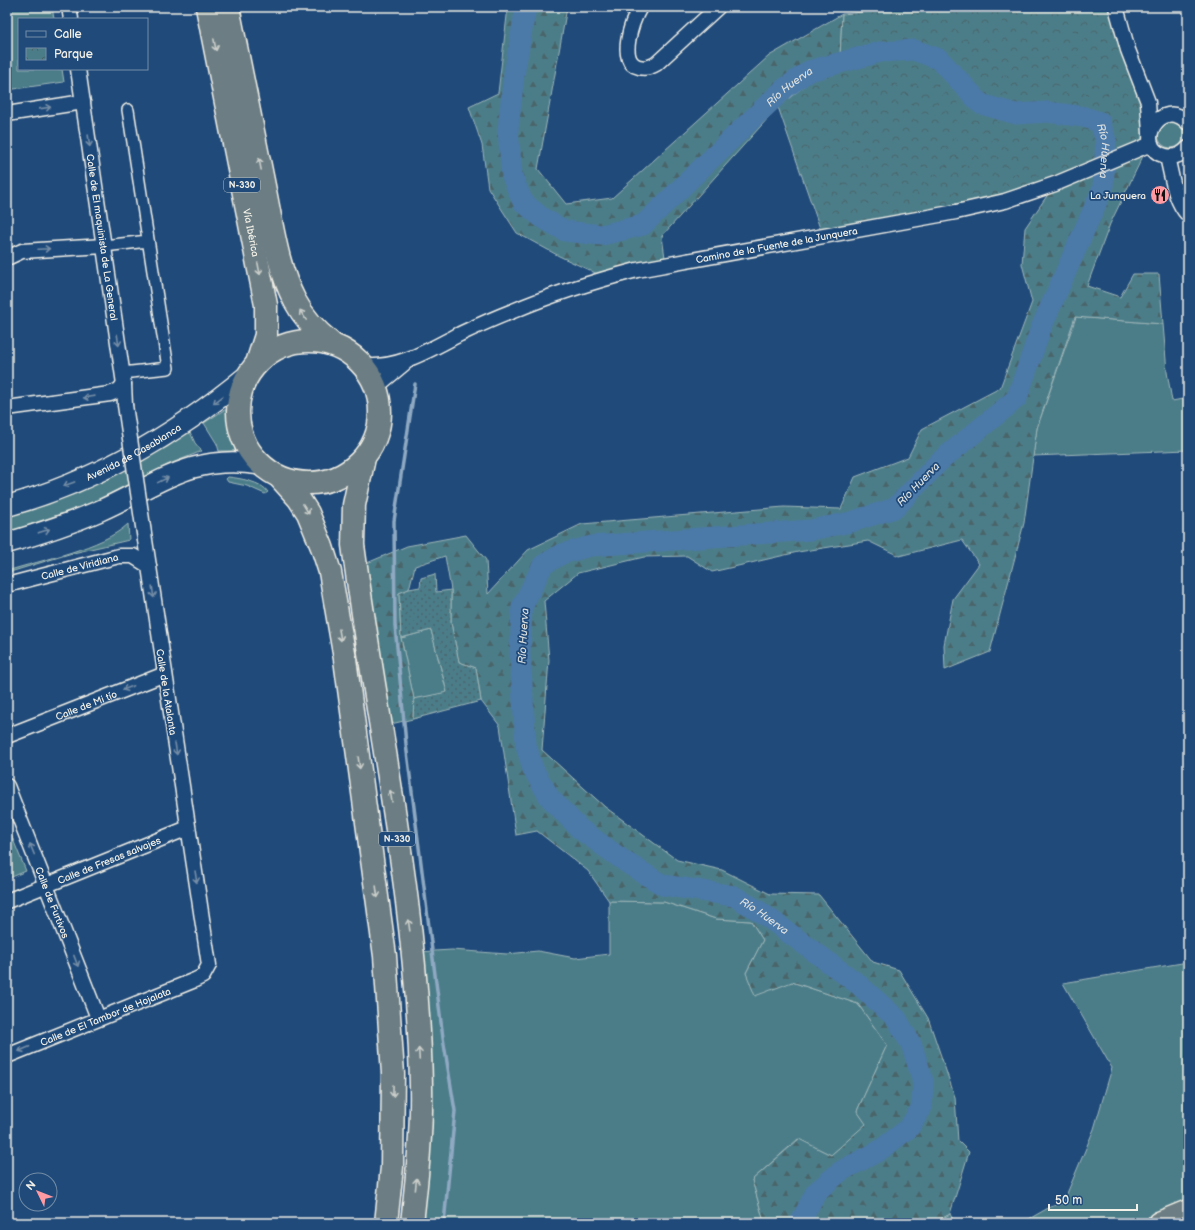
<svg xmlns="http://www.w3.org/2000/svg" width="1195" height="1230" viewBox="0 0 1195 1230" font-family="'Balsamiq Sans',sans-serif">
  <defs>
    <pattern id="forest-firs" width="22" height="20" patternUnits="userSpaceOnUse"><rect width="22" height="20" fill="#4b7d89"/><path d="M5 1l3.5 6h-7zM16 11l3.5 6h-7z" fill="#4a656b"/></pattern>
    <pattern id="park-crowns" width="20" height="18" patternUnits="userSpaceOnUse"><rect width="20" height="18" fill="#4b7d89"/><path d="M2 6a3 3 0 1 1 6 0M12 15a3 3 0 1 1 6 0" fill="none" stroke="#4a656b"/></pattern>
    <pattern id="garden-dots" width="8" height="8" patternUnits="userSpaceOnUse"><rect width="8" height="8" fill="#4b7d89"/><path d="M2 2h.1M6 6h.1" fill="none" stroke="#4a656b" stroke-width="1.8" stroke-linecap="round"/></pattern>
  </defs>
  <rect width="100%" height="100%" fill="#1f4a7a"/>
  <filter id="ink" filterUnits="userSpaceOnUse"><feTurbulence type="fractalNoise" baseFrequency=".025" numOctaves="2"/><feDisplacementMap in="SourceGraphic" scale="8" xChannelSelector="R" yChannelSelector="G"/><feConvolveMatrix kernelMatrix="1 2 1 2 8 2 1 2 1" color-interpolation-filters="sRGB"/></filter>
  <g filter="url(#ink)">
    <path fill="#4b7d89" stroke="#a0b7b8" d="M 7,7 L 52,7 L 54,19 L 19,19 L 19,69 L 62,69 L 64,82 L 7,90 Z
      M1158 135a13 13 0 1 1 26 0a13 13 0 1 1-26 0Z
      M 1076,317 L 1163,324 L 1167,372 L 1172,401 L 1188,398 L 1188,450 L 1033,456 L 1037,428 Z
      M 224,410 L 227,410 L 229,431 L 235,449 L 234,451 L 219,451 L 217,444 L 204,423 Z
      M 190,432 L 195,443 L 202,451 L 167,465 L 96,501 L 7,533 L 7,515 L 108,478 Z
      M 228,477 C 239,478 262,482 268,492 L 265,494 L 247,486 L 228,482 L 226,479 Z
      M 128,524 L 129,540 L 69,554 L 7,573 L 7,571 C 41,560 103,548 128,524 Z
      M 431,630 L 447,693 L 414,699 L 401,638 Z
      M 7,825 L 26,871 L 7,879 Z
      M 609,901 L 664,902 L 716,919 L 751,921 L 763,940 L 746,973 L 792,982 L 858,1004 L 887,1045 L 857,1111 L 867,1124 L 831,1155 L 798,1139 L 752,1180 L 763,1218 L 760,1223 L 417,1223 L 417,952 L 452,950 L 507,954 L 538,951 L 575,958 L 609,954 Z
      M 1188,962 L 1188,1223 L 1022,1223 L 1050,1207 L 1063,1203 L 1094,1129 L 1112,1068 L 1063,983 Z
      M 950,1214 L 955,1223 L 933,1223 Z"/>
    <path fill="url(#forest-firs)" stroke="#a0b7b8" d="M 508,7 L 567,7 L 538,169 L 566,204 L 612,198 L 769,56 L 842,14 L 840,58 L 778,107 L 662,236 L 666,265 L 606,278 L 559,256 L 517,233 L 488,188 L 482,145 L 469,107 L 498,93 Z
      M 1144,154 L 1110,224 L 1087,286 L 1120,297 L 1133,274 L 1159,274 L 1163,324 L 1075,317 L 1037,428 L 1024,523 L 990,652 L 945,670 L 944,645 L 953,599 L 979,564 L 962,540 L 899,556 L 868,541 L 798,552 L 712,572 L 687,556 L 644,557 L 578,573 L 544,601 L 549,660 L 542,750 L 605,807 L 677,860 L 722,870 L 770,894 L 819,895 L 873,962 L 899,970 L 928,1018 L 955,1097 L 958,1141 L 969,1152 L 950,1214 L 933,1223 L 848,1223 L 828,1219 L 826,1223 L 760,1223 L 763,1218 L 752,1180 L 799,1139 L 831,1155 L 866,1124 L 857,1111 L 887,1045 L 858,1004 L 792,982 L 755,996 L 746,973 L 763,940 L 751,921 L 716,919 L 664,902 L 609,901 L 588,871 L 537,831 L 516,835 L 500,726 L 481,701 L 476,668 L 459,662 L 451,623 L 451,590 L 445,556 L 415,566 L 409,589 L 399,593 L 401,638 L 414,699 L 413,719 L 386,725 L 360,566 L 407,546 L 466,535 L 486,560 L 488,594 L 528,550 L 582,524 L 784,507 L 841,509 L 855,477 L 908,457 L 922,429 L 1000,388 L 1032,302 L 1022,264 L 1025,228 L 1055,184 Z"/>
    <path fill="url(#park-crowns)" stroke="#a0b7b8" d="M 918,7 L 1116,7 L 1150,138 L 1055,184 L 823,237 L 778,107 L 840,58 L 842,14 Z"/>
    <path fill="url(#garden-dots)" stroke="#a0b7b8" d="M 435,574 L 436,592 L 451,590 L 451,623 L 459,662 L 476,668 L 481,701 L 413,719 L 414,699 L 447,692 L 431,630 L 401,638 L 399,593 L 409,589 L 420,587 L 421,578 Z"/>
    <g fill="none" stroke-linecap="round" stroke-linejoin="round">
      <path stroke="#8fa9c2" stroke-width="3.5" d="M 415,384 L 394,521 L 395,625 L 406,744 L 443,1038 L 455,1111 L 444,1223"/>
      <path stroke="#4c79a8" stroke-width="21" id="s1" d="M 526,7 L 514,75 L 508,130 L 512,176 L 523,202 L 541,217 L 565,231 L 602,235 L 643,225 L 750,121 L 785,88 L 809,71 L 880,52 L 914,50 L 939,59 L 981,104 L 1016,114 L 1048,112 L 1084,117 L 1100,122 L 1106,141 L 1103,188 L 1041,328 L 1017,398 L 939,462 L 895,508 L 851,522 L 811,530 L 591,546 L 562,554 L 543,565 L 522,607 L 520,654 L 526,745 L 533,769 L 550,798 L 580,829 L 627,863 L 663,885 L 734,896 L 759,911 L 858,984 L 897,1019 L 912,1046 L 923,1081 L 922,1107 L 909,1128 L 879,1151 L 841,1171 L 816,1192 L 800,1223"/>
      <defs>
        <path id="pedestrian" d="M 104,246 L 148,241
          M 122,373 L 168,368 L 128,110"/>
        <g id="minor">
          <path d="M 69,7 L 71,19"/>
          <path d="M 640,7 C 632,21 617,62 639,67 C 646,69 651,67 656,64 L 718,7"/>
          <path d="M 1116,7 L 1128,50 L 1148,102 L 1150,133"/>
          <path id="s2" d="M 78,69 L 124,384 L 125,405"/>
          <path d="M 7,114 L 83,102"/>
          <path d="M 1188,123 C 1161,94 1131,148 1166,156 C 1175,158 1182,155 1188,148"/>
          <path d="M 1167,157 C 1172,176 1174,200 1188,215"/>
          <path d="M 7,258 L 22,251 L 104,246"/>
          <path id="s3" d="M 363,366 C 399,369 429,350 460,334 C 477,326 495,318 513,311 C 553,294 595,281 637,270 L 956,212 L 1005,201 L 1055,184 L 1151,144"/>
          <path d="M 376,387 L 406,362"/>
          <path d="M 7,408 L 110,394 L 119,390 L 124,384"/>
          <path id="s4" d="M 7,585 L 119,556 L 133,556 L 149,566"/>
          <path id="s5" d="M 7,736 L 165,674"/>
          <path id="s6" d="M 7,786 L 98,1018"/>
          <path id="s7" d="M 7,901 L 188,828"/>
          <path id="s8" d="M 7,1056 L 195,980 L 203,976 L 209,965 L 145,540"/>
        </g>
        <g id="secondary">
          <path id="s9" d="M 7,506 C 97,481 177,434 248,375"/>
          <path d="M 7,543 C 38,534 69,524 99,511 C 158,485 189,454 258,464"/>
        </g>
        <g id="trunk">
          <path id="s10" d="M 207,7 L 266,305 L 266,335 L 257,363"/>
          <path d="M 228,7 C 240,67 252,126 264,186 C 272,224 277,267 295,301 C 304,318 315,330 330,342"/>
          <circle cx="309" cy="412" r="71"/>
          <path d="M 364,458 L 354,505 L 353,545 C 377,725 418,904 421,1086 C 422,1132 417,1178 412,1223"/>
          <path d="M 281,479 L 299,499 L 308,513 L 322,547 L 330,572 L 345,659 L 385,956 L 393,1074 L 392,1167 L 386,1223"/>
        </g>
        <path id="motorway" d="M 1159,1223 L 1188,1211"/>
      </defs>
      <use href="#pedestrian" stroke="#f4f1e8" stroke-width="14"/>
      <use href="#minor" stroke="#f4f1e8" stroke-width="17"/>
      <use href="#secondary" stroke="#f4f1e8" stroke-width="23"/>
      <use href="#trunk" stroke="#f4f1e8" stroke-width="25"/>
      <use href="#motorway" stroke="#f4f1e8" stroke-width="25"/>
      <use href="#pedestrian" stroke="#1f4a7a" stroke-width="11"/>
      <use href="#minor" stroke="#1f4a7a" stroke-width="14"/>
      <use href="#secondary" stroke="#1f4a7a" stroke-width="20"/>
      <use href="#trunk" stroke="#6c7e84" stroke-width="22"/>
      <use href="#motorway" stroke="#6c7e84" stroke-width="22"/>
      <defs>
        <path id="minor-bridge" d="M 125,405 L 145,540"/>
      </defs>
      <use href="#minor-bridge" stroke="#f4f1e8" stroke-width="17" stroke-linecap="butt"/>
      <use href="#minor-bridge" stroke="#1f4a7a" stroke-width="14"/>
    </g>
    <defs><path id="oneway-shaft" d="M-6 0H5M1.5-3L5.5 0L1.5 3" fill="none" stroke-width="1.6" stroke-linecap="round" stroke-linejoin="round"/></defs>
    <g stroke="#cbceca">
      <use href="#oneway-shaft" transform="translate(215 45) rotate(79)"/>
      <use href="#oneway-shaft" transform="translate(260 164) rotate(-101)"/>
      <use href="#oneway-shaft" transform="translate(259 269) rotate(79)"/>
      <use href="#oneway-shaft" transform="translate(303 315) rotate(-122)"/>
      <use href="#oneway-shaft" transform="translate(306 509) rotate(58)"/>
      <use href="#oneway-shaft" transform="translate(340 635) rotate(80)"/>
      <use href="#oneway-shaft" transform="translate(359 763) rotate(82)"/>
      <use href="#oneway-shaft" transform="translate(391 796) rotate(-99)"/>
      <use href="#oneway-shaft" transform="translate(377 892) rotate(82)"/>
      <use href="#oneway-shaft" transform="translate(409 925) rotate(-98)"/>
      <use href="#oneway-shaft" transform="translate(419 1054) rotate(-93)"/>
      <use href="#oneway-shaft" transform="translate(393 1091) rotate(91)"/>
      <use href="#oneway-shaft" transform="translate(416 1184) rotate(-84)"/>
    </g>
    <g stroke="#748da6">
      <use href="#oneway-shaft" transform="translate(45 108) rotate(-8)"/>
      <use href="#oneway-shaft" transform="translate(89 141) rotate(82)"/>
      <use href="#oneway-shaft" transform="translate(44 249) rotate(-3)"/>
      <use href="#oneway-shaft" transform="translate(118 340) rotate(82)"/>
      <use href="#oneway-shaft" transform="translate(89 397) rotate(172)"/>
      <use href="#oneway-shaft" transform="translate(218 400) rotate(142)"/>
      <use href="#oneway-shaft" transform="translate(163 480) rotate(-26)"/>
      <use href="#oneway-shaft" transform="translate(69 484) rotate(160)"/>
      <use href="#oneway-shaft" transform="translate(44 531) rotate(-18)"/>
      <use href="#oneway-shaft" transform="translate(153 592) rotate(82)"/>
      <use href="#oneway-shaft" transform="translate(128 688) rotate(159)"/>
      <use href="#oneway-shaft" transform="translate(176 749) rotate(81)"/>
      <use href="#oneway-shaft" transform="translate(32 849) rotate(-112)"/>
      <use href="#oneway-shaft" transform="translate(196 877) rotate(81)"/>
      <use href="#oneway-shaft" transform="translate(76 961) rotate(69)"/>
      <use href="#oneway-shaft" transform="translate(24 1049) rotate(157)"/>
    </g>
  </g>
  <defs>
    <symbol id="restaurant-disc" viewBox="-11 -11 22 22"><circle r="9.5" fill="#ff9aa2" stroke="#1f4a7a"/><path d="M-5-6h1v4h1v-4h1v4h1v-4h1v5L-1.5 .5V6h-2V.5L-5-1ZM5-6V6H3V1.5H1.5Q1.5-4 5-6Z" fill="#111"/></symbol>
  </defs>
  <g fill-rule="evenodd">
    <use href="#restaurant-disc" x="1149" y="184" width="22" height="22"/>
  </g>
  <g text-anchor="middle" stroke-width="3.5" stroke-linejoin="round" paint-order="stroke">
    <g fill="#1f4a7a" stroke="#b4bfc7" stroke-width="1">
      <rect x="224" y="178" width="36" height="14" rx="3"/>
      <rect x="379" y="832" width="36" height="14" rx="3"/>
    </g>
    <g font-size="9" font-weight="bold" fill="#f4f1e8">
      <text x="242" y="188">N-330</text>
      <text x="397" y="842">N-330</text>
    </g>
    <g font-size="10" fill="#f4f1e8" stroke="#1f4a7a" text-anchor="end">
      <text x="1146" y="199">La Junquera</text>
    </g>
    <g font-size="10" fill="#f4f1e8" stroke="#1f4a7a">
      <text dy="4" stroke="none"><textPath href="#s10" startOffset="230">Vía Ibérica</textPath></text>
      <text dy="4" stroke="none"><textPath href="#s2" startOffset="170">Calle de El maquinista de La General</textPath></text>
      <text dy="4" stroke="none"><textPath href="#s3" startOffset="434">Camino de la Fuente de la Junquera</textPath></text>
      <text dy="4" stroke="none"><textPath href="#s9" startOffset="138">Avenida de Casablanca</textPath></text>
      <text dy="4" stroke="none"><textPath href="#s4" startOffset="75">Calle de Viridiana</textPath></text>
      <text transform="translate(167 692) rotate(81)" y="4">Calle de la Atalanta</text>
      <text dy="4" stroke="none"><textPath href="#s5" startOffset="85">Calle de Mi tío</textPath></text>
      <text dy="4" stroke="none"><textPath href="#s7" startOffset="110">Calle de Fresas salvajes</textPath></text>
      <text dy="4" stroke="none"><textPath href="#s6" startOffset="125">Calle de Furtivos</textPath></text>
      <text dy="4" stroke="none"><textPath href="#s8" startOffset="106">Calle de El Tambor de Hojalata</textPath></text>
    </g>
    <g font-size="11" font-style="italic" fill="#dbdfde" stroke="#1f4a7a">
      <text dy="4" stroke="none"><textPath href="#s1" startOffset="531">Río Huerva</textPath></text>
      <text dy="4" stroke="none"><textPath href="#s1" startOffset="903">Río Huerva</textPath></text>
      <text transform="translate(918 484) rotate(-46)" y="4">Río Huerva</text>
      <text transform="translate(523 636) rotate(-87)" y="4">Río Huerva</text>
      <text dy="4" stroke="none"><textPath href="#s1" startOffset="2187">Río Huerva</textPath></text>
    </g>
  </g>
  <rect width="1195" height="1230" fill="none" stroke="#1f4a7a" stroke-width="24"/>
  <rect x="12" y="12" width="1171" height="1206" fill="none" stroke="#f4f1e8" stroke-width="1.5" filter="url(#ink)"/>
  <rect x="18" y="18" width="130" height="52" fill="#1f4a7a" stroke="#748da6"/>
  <rect x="26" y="31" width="20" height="6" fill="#1f4a7a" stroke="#748da6"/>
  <text x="54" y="38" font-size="12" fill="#f4f1e8">Calle</text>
  <rect x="26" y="48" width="20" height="12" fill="url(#park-crowns)" stroke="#748da6"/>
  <text x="54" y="58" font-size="12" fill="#f4f1e8">Parque</text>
  <g transform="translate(38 1192) rotate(313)"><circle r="19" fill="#1f4a7a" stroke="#748da6"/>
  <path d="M0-3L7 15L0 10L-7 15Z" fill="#ff9aa2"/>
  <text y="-6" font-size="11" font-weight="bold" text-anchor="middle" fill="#f4f1e8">N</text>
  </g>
  <path d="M1049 1204v6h88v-6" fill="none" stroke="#f4f1e8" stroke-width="2"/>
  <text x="1055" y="1204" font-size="12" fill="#f4f1e8" stroke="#1f4a7a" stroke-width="3" paint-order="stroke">50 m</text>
</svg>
